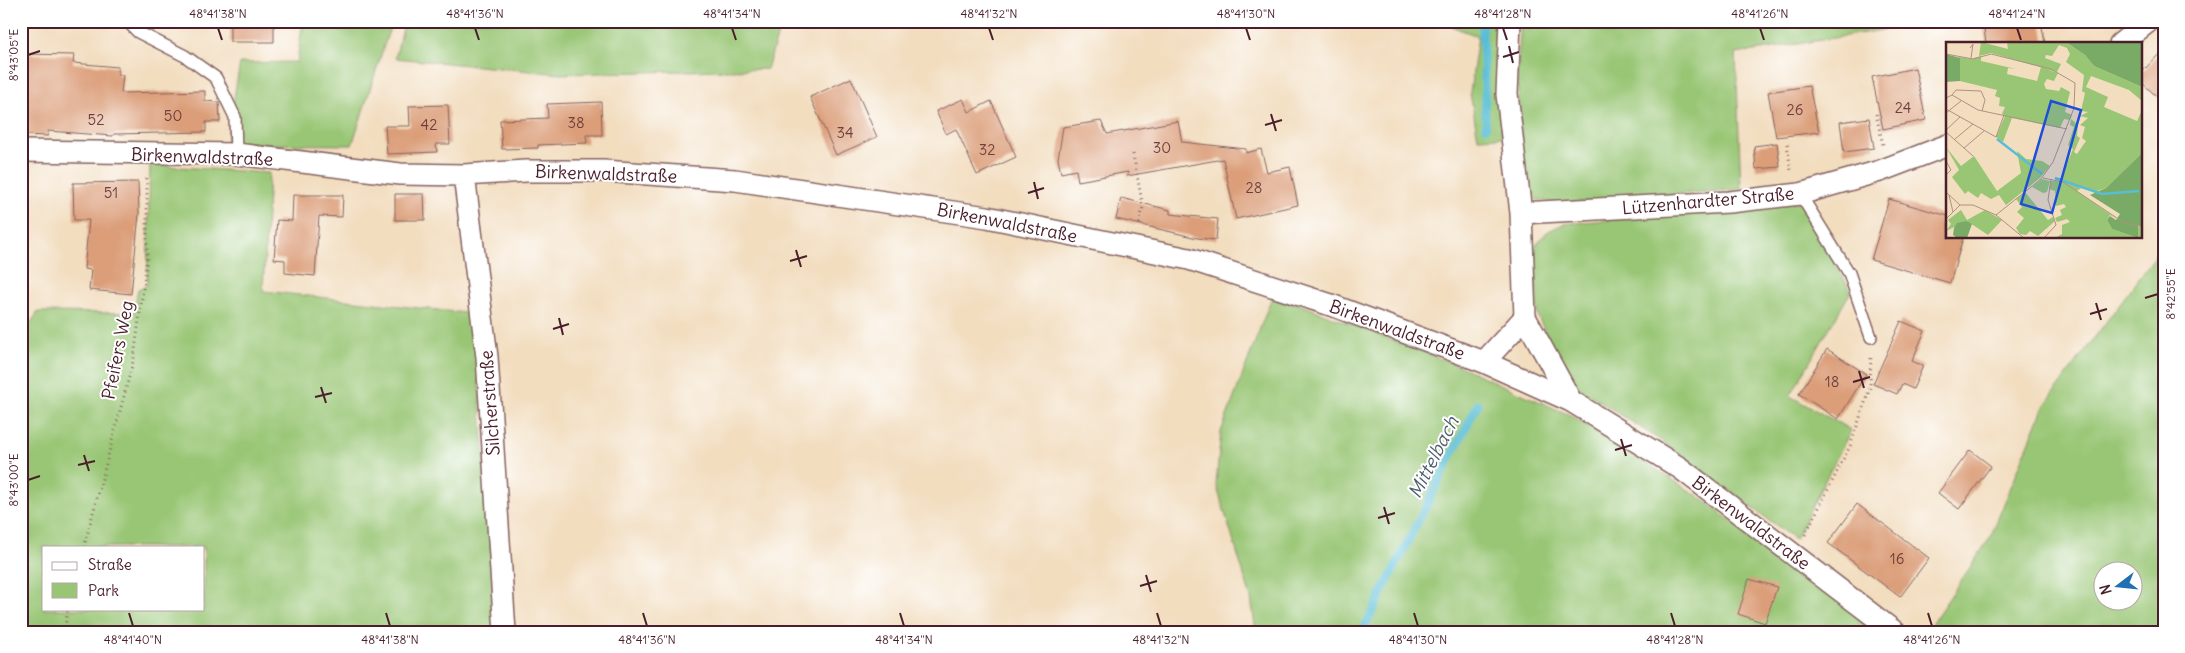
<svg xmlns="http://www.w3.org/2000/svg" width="2185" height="653" viewBox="0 0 2185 653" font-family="Delius,sans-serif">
  <rect width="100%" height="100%" fill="#fff"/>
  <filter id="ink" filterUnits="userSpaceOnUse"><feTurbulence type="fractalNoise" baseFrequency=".02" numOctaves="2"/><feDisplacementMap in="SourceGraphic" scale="10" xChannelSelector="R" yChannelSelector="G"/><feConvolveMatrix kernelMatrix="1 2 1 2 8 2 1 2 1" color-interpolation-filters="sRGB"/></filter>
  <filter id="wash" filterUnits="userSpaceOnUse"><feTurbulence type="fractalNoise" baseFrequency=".0096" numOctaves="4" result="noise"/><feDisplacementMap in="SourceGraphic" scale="20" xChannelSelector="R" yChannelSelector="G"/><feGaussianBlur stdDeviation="1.12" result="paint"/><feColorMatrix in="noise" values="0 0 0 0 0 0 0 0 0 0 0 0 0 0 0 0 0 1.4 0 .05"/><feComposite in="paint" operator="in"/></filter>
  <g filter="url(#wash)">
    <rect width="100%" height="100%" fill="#f2ddbf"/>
    <path fill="#99c674" stroke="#727250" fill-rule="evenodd" d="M 303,21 L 392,21 L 352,145 L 226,144 L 240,63 L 297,62 Z
      M 405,21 L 782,21 L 767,69 L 561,74 L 395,58 Z
      M 1425,21 L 1503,21 L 1502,137 L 1478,138 L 1470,93 L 1478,36 L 1445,24 Z
      M 1521,21 L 1937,21 L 1736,54 L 1741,189 L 1557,204 L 1536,199 L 1525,181 L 1517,78 Z
      M 150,165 L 269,173 L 263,291 L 474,314 L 497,632 L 21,632 L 21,338 L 38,312 L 134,313 L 138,289 L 147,285 ZM 44,547 L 204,547 L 204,609 L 44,609 Z
      M 1800,202 L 1851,291 L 1790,396 L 1851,430 L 1795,539 L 1663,442 L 1570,382 L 1538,317 L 1533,249 L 1547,232 L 1563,224 Z
      M 2164,244 L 2164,632 L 1926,632 L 1990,538 L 2044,406 ZM 2102,570 L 2132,570 L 2132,600 L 2102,600 Z
      M 1273,294 L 1459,366 L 1572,416 L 1698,496 L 1878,632 L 1256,632 L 1251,598 L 1216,484 L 1221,432 Z"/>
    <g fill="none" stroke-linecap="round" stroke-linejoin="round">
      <path stroke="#58bdd5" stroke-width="8" d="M 1482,21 L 1486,127
        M 1362,632 L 1478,404"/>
    </g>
    <g id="blocks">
      <path fill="#db9e79" d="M 230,21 L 274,21 L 274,42 L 230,42 Z
        M 1983,21 L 2041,21 L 2045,44 L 1986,44 Z
        M 2164,49 L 2164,103 L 2141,82 L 2141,73 Z
        M 24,54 L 74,55 L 73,63 L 118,67 L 118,75 L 123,75 L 121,93 L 205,91 L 205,101 L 219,102 L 220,122 L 206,122 L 206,132 L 114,134 L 113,136 L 48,131 L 48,136 L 21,135 L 21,80 Z
        M 1915,68 L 1926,120 L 1883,129 L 1872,77 Z
        M 851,78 L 877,137 L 836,155 L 810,97 Z
        M 1809,86 L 1819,132 L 1776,137 L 1768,92 Z
        M 963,99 L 969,112 L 991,101 L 1016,157 L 977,175 L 956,129 L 946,134 L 936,111 Z
        M 601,102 L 602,135 L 586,135 L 587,143 L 538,145 L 538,148 L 502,149 L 500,120 L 548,118 L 547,104 Z
        M 448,105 L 450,144 L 436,144 L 437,152 L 387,154 L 385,126 L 410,126 L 409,106 Z
        M 1869,118 L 1874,148 L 1844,152 L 1840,122 Z
        M 1101,121 L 1107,134 L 1178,121 L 1182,142 L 1246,149 L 1246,153 L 1261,149 L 1267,172 L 1290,167 L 1298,205 L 1236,219 L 1223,159 L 1127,176 L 1128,172 L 1078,181 L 1076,170 L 1061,173 L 1058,159 L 1063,127 Z
        M 1777,143 L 1780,167 L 1756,169 L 1754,146 Z
        M 138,182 L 139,214 L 131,294 L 89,290 L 91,270 L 84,269 L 89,220 L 74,220 L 73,183 Z
        M 395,194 L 424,194 L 425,220 L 395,220 Z
        M 293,195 L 343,195 L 342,217 L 319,216 L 315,276 L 285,273 L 285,260 L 274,259 L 277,220 L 292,221 Z
        M 1121,198 L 1170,210 L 1170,214 L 1218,219 L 1216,240 L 1197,238 L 1116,219 Z
        M 1889,199 L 1948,216 L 1948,238 L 1963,238 L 1950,283 L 1871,260 Z
        M 1901,321 L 1925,331 L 1912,361 L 1923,366 L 1913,389 L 1902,384 L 1897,394 L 1873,384 Z
        M 1827,349 L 1866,374 L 1838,419 L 1799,394 Z
        M 1970,450 L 1991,466 L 1959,509 L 1938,493 Z
        M 1857,504 L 1929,558 L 1900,597 L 1828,543 Z
        M 1749,579 L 1777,587 L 1765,623 L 1738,614 Z"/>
    </g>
  </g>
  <g filter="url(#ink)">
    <use href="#blocks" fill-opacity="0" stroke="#85625f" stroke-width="1"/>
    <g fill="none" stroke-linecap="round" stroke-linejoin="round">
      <defs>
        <path id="service" d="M 127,21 L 138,32 L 185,56 L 216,78 L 235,117 L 236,154
          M 1800,194 L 1849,273 L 1871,337"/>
        <path id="minor" d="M 1510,21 L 1507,94 L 1521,213 L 1525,317 L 1571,401
          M 2120,44 L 2149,21
          M 21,151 L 236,154 L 400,174 L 464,175 L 526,171 L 603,171 L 735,180 L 987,217 L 1189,259 L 1334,306 L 1484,362 L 1571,401 L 1680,468 L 1895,632
          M 464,175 L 487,357 L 505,632
          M 1521,213 L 1729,202 L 1800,194 L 1880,171 L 1948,145
          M 1484,362 L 1525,317"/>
      </defs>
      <use href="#service" stroke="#85625f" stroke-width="14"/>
      <use href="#minor" stroke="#85625f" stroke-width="24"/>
      <path stroke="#85625f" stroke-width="3" stroke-dasharray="1 4" stroke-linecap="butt" d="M 1876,114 L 1883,145
        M 1787,144 L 1791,171
        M 1133,154 L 1143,207 L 1139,225
        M 1805,535 L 1851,444 L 1870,388 L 1871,355
        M 84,547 L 134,358 L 147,259 L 147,177
        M 64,632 L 68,609"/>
      <use href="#service" stroke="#fff" stroke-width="11"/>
      <use href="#minor" stroke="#fff" stroke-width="21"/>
    </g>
  </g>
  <path fill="none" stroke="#4a1f2b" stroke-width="2" d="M 218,28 L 222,40M 475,28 L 479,40M 732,28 L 736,40M 989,28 L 993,40M 1246,28 L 1250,40M 1503,28 L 1507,40M 1760,28 L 1764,40M 2017,28 L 2021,40M 1509,46 L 1513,63M 28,55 L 40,51M 1503,57 L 1519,52M 1271,114 L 1276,131M 1265,125 L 1282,120M 1034,182 L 1038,199M 1028,193 L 1044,188M 796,250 L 801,267M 790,261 L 807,256M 2145,298 L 2158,294M 2096,303 L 2101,320M 2090,314 L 2107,309M 559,318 L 563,335M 553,329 L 569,324M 1859,371 L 1864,388M 1853,382 L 1870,377M 321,387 L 326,403M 315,397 L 332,393M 1621,439 L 1626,456M 1615,450 L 1632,445M 84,455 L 89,471M 78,465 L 95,461M 28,480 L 40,476M 1384,507 L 1389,524M 1378,518 L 1395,513M 1146,575 L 1151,592M 1140,586 L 1157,581M 129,613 L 133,626M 386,613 L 390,626M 643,613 L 647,626M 900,613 L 904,626M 1157,613 L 1161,626M 1414,613 L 1418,626M 1671,613 L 1675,626M 1928,613 L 1932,626"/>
  <g text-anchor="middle" stroke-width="4" stroke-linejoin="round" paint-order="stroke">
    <g font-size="15" fill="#6e3f3e">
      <text x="1903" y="113">24</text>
      <text x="1795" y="115">26</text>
      <text x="173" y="121">50</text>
      <text x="96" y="125">52</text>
      <text x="576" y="128">38</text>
      <text x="429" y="130">42</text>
      <text x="845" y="138">34</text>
      <text x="1162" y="153">30</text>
      <text x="987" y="155">32</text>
      <text x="1254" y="193">28</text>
      <text x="111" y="198">51</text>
      <text x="1832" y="387">18</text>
      <text x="1897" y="564">16</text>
    </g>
    <g font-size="18" fill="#4a1f2b" stroke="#fff">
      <text transform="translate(202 157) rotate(2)" y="6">Birkenwaldstraße</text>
      <text transform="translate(606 174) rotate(2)" y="6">Birkenwaldstraße</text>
      <text transform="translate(1708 201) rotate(-5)" y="6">Lützenhardter Straße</text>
      <text transform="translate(1007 223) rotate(11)" y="6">Birkenwaldstraße</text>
      <text transform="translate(1397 330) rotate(20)" y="6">Birkenwaldstraße</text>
      <text transform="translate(118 350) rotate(-79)" y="6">Pfeifers Weg</text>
      <text transform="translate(490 403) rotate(-94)" y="6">Silcherstraße</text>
      <text transform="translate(1751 523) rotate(37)" y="6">Birkenwaldstraße</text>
    </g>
    <g font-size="19" font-style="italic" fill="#505e6f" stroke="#fff">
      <text transform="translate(1433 457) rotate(-63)" y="7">Mittelbach</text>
    </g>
  </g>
  <g transform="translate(1946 42)">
    <rect width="196" height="196" fill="#f2ddbf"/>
    <path d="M 35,0 L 62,7 L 61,0 L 120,0 L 139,13 L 148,24 L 196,45 L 196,59 L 183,48 L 145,34 L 140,45 L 162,55 L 158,65 L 191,79 L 196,68 L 196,111 L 160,146 L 148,150 L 135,146 L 131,149 L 171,177 L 164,173 L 161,178 L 166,187 L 189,195 L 192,194 L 192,185 L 196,185 L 196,196 L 109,196 L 116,192 L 116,183 L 124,180 L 121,177 L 111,180 L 109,176 L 116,173 L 114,168 L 120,165 L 118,162 L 110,164 L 109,149 L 103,147 L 105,139 L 116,139 L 109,137 L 115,136 L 127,107 L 122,103 L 128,85 L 124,83 L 125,77 L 132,83 L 131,94 L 134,96 L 128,110 L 131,112 L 140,99 L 136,96 L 139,85 L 134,83 L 142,76 L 134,74 L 142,70 L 135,69 L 139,51 L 136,49 L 138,33 L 120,20 L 124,12 L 121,6 L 113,3 L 106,14 L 100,13 L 99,16 L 115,22 L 111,30 L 45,11 L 33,14 ZM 35,14 L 35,19 L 70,27 L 62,26 L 61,32 L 91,39 L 95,25 L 112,31 L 108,39 L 101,37 L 98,42 L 100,47 L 113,49 L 115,45 L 124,50 L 119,70 L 126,73 L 124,78 L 118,77 L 114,86 L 66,76 L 57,100 L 50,95 L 59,74 L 56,72 L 59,65 L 53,64 L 54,56 L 49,54 L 51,48 L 14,39 L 13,15 L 25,17 ZM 0,105 L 15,124 L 28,114 L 51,149 L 75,131 L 71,109 L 80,117 L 96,119 L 104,124 L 94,136 L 60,163 L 53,153 L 45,157 L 35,151 L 32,156 L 22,149 L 19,152 L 6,135 L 13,128 ZM 96,137 L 104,139 L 101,150 L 97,151 L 86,145 ZM 79,150 L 102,178 L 107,175 L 109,179 L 92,194 L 84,189 L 80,193 L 74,192 L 70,186 L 78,176 L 71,170 L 76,165 L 70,157 ZM 15,168 L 21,178 L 39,168 L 56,178 L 42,193 L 21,179 L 0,189 L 5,182 L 2,178 Z" fill="#99c674"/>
    <path d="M 120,0 L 196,0 L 196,45 L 148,24 L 139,13 ZM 0,12 L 14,16 L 14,39 L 0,40 ZM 196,111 L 196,184 L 192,184 L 192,195 L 189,195 L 166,187 L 161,178 L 164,174 L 170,178 L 174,172 L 144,153 L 160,146 ZM 21,179 L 26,182 L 21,196 L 11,196 L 7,193 L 8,186 L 11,181 Z" fill="#7aab66"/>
    <path fill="none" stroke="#58bdd5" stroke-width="2.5" d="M 51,97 L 96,132M 109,136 L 156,152 L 193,149"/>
    <path fill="none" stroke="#af9184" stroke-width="1" d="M 24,6 L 27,2 L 25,16M 0,12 L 27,17 L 45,12 L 105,27 L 129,41 L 128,66 L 107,120 L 95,137 L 50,173M 6,53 L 10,48 L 35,49 L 39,58 L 36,69M 0,56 L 6,53 L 32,68 L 121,87M 0,67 L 50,95 L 58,73M 0,71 L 15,59M 0,88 L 14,75M 0,90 L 27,114M 9,97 L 27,82M 18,106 L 38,89M 0,119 L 5,128 L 0,133M 97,136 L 117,140 L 177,180 L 197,185M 0,150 L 14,163M 3,153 L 7,170M 14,163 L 27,163 L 50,173 L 78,196M 0,177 L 14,163M 98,196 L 110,183 L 102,158 L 105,137"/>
    <path fill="#1d4ed8" fill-opacity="0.15" stroke="#1d4ed8" stroke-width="2.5" d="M 105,59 L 135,68 L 106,171 L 75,162 Z"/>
    <rect width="196" height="196" fill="none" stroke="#4a1f2b" stroke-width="2.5"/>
  </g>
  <rect width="2185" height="653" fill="none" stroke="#fff" stroke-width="55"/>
  <rect x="42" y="546" width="162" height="65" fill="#ffffff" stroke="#b7a5aa"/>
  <rect x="52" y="562" width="25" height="8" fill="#ffffff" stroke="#b7a5aa"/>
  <text x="88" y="570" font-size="15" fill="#4a1f2b">Straße</text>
  <rect x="52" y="583" width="25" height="15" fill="#99c674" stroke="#b7a5aa"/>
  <text x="88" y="596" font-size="15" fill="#4a1f2b">Park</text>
  <g transform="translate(2118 586) rotate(254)"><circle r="24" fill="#ffffff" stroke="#b7a5aa"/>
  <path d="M0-4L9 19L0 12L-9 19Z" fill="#1f6fb2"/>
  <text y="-8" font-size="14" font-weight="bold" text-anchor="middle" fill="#4a1f2b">N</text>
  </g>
  <rect x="28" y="28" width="2130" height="598" fill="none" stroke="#4a1f2b" stroke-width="2"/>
  <g font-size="12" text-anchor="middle" fill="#4a1f2b">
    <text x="218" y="18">48°41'38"N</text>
    <text x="475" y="18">48°41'36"N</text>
    <text x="732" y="18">48°41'34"N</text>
    <text x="989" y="18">48°41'32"N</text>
    <text x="1246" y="18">48°41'30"N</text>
    <text x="1503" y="18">48°41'28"N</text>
    <text x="1760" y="18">48°41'26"N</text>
    <text x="2017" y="18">48°41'24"N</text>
    <text transform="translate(14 55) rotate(-90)" y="4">8°43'05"E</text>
    <text transform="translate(2171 294) rotate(-90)" y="4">8°42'55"E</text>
    <text transform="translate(14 480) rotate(-90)" y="4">8°43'00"E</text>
    <text x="133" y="644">48°41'40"N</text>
    <text x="390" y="644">48°41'38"N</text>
    <text x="647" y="644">48°41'36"N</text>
    <text x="904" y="644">48°41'34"N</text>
    <text x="1161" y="644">48°41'32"N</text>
    <text x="1418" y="644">48°41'30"N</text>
    <text x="1675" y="644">48°41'28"N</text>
    <text x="1932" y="644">48°41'26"N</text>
  </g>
</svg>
